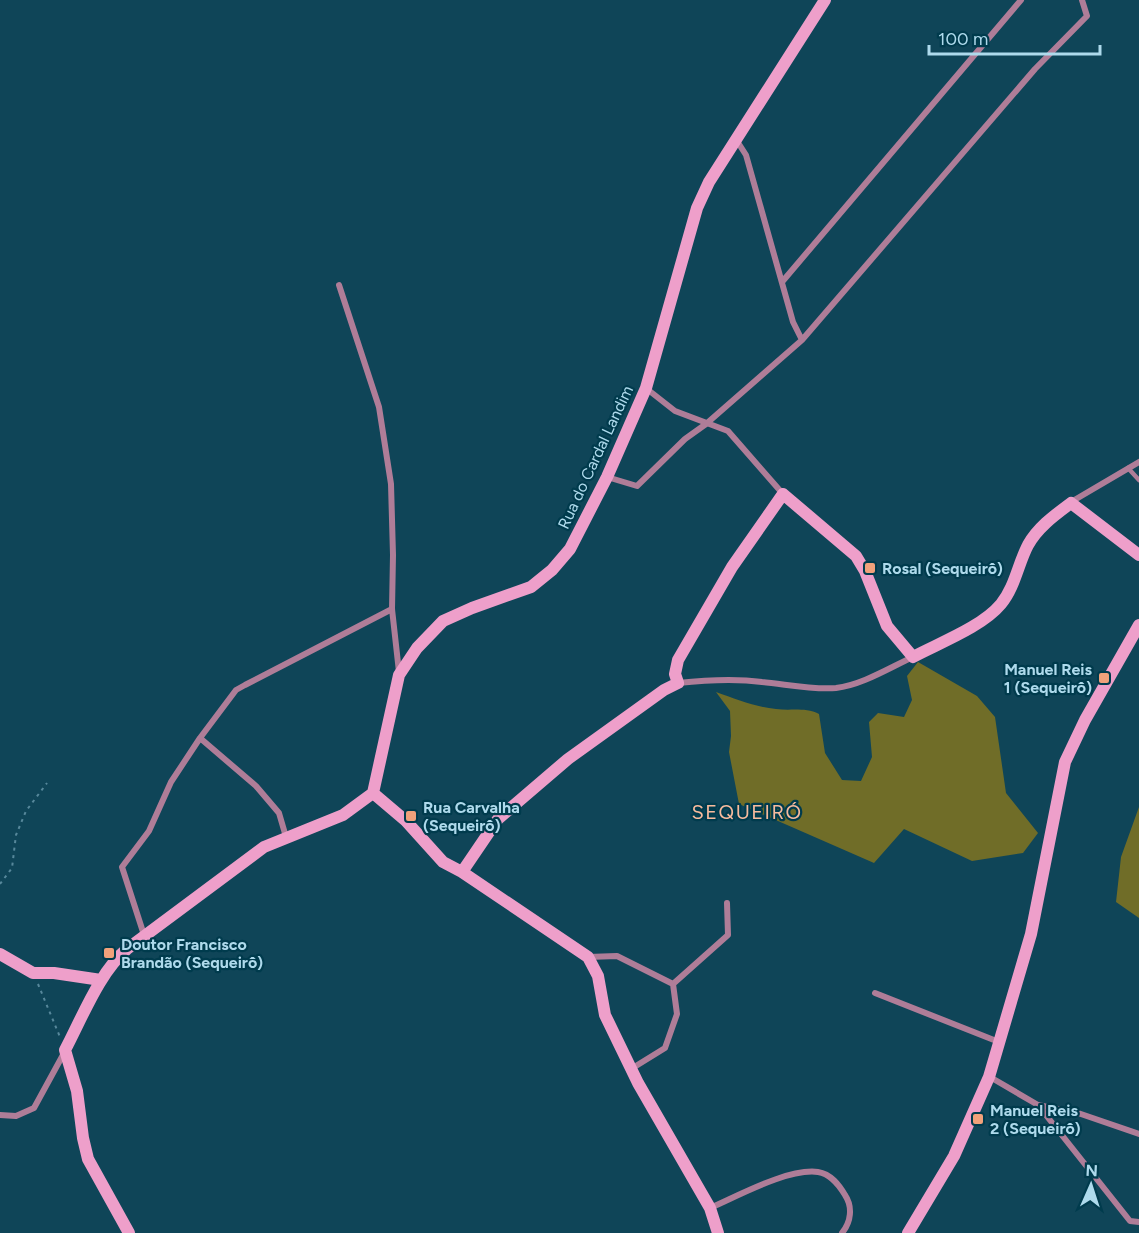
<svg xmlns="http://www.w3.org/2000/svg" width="1139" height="1233" viewBox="0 0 1139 1233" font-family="Figtree,sans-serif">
  <rect width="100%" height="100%" fill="#0f4558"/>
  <path fill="#706d28" d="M 918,662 L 977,696 L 995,717 L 1006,793 L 1038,833 L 1023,853 L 972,861 L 904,829 L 874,863 L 739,804 L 729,752 L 731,736 L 730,711 L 716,692 C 736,699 755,707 776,709 C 791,711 805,707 819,714 L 825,753 L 842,780 L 861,781 L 872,757 L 869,722 L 878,713 L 904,717 L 912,700 L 907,676 Z
    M 1139,807 L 1139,918 L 1116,902 L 1121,857 Z"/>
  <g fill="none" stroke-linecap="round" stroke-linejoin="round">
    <path stroke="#57889b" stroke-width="2" stroke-dasharray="3 4.5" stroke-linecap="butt" d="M 0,884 L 12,868 L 16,835 L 26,811 L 47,783
      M 38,984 L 60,1037"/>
    <path stroke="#af7d98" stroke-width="4.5" d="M 1128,468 L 1139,480"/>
    <path stroke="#af7d98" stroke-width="6" d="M 737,141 L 746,155 L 793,322 L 802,340
      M 782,282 L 1021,0
      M 339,285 L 379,407 L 391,484 L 393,555 L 392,609 L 399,672
      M 647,389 L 675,411 L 728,431 L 783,494
      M 607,477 L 637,486 L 685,439 L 706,424 L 802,340 L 1035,69 L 1087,16 L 1082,0
      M 1071,502 L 1139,462
      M 678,683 C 705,680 734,678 762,682 C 785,684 812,690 836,688 C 862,685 889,668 913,657
      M 200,738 L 256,786 L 279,813 L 286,837
      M 144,935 L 122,867 L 149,831 L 171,782 L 200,738 L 236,690 L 245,685 L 392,609
      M 588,957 L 617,956 L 673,984 L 677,1014 L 665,1048 L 631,1069
      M 673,984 L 728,935 L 727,903
      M 875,993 L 999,1042
      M 990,1077 L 1038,1105 L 1078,1113 L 1139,1134
      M 1038,1105 L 1130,1221 L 1139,1222
      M 0,1115 L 16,1116 L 34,1108 L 64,1053
      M 710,1208 C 738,1196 788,1168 818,1172 C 831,1174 839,1185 845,1195 C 853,1207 851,1222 842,1233"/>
    <path stroke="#ee9fca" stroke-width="12" d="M 373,793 L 406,821 L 443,862 L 462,872 L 588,957 L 598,976 L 605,1015 L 638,1083 L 710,1208 L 718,1233
      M 462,872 L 498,819 L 568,759 L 664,690 L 678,683 L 675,674 L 678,660 L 732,567 L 783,494 L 856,556 L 865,571 L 887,626 L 913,657 C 939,643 982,627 1001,604 C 1015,587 1018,564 1028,545 C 1038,527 1055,515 1071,503 L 1139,555
      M 0,954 L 33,973 L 54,973 L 101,980
      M 129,1233 L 88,1159 L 83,1138 L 77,1091 L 65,1050 C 82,1018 100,971 127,949 L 264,847 L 343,815 L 373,793 L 399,675 L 417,648 L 443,621 L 472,608 L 531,587 L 552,570 L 570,549 L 607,477 L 646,388 L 697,208 L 709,182 L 825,0
      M 908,1233 L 954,1156 L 989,1077 L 1031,934 L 1065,762 L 1085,720 L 1139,625"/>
  </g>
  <g fill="#f1a17b" stroke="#003b4d" stroke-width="2">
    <rect x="864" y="562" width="12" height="12" rx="3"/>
    <rect x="1098" y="672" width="12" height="12" rx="3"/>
    <rect x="405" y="810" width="12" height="12" rx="3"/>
    <rect x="103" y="947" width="12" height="12" rx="3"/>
    <rect x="972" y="1113" width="12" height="12" rx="3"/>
  </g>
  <g text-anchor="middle" stroke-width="4.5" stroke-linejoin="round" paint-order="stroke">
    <g font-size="16" fill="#aedaec" stroke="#003b4d">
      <text transform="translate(595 457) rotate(-65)" y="6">Rua do Cardal Landim</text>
    </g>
    <g font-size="16" font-weight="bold" fill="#aedaec" stroke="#003b4d" text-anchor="start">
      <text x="882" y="574">Rosal (Sequeirô)</text>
      <text x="1092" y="675" text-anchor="end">Manuel Reis<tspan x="1092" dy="18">1 (Sequeirô)</tspan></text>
      <text x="423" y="813">Rua Carvalha<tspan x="423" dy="18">(Sequeirô)</tspan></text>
      <text x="121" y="950">Doutor Francisco<tspan x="121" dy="18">Brandão (Sequeirô)</tspan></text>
      <text x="990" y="1116">Manuel Reis<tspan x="990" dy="18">2 (Sequeirô)</tspan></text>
    </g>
    <g font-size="20" letter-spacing="1.5" fill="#f7bb9e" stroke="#003b4d">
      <text x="747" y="819">SEQUEIRÓ</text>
    </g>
  </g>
  <g transform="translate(1091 1185) rotate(3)" stroke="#003b4d" stroke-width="4.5" paint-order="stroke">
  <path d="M0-4.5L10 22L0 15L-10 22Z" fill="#aedaec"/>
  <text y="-9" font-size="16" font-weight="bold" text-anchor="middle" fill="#aedaec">N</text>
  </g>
  <path d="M929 45v9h171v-9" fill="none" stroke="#aedaec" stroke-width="3"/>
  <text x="938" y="45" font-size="18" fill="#aedaec" stroke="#003b4d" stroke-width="4.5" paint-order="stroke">100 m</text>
</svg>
